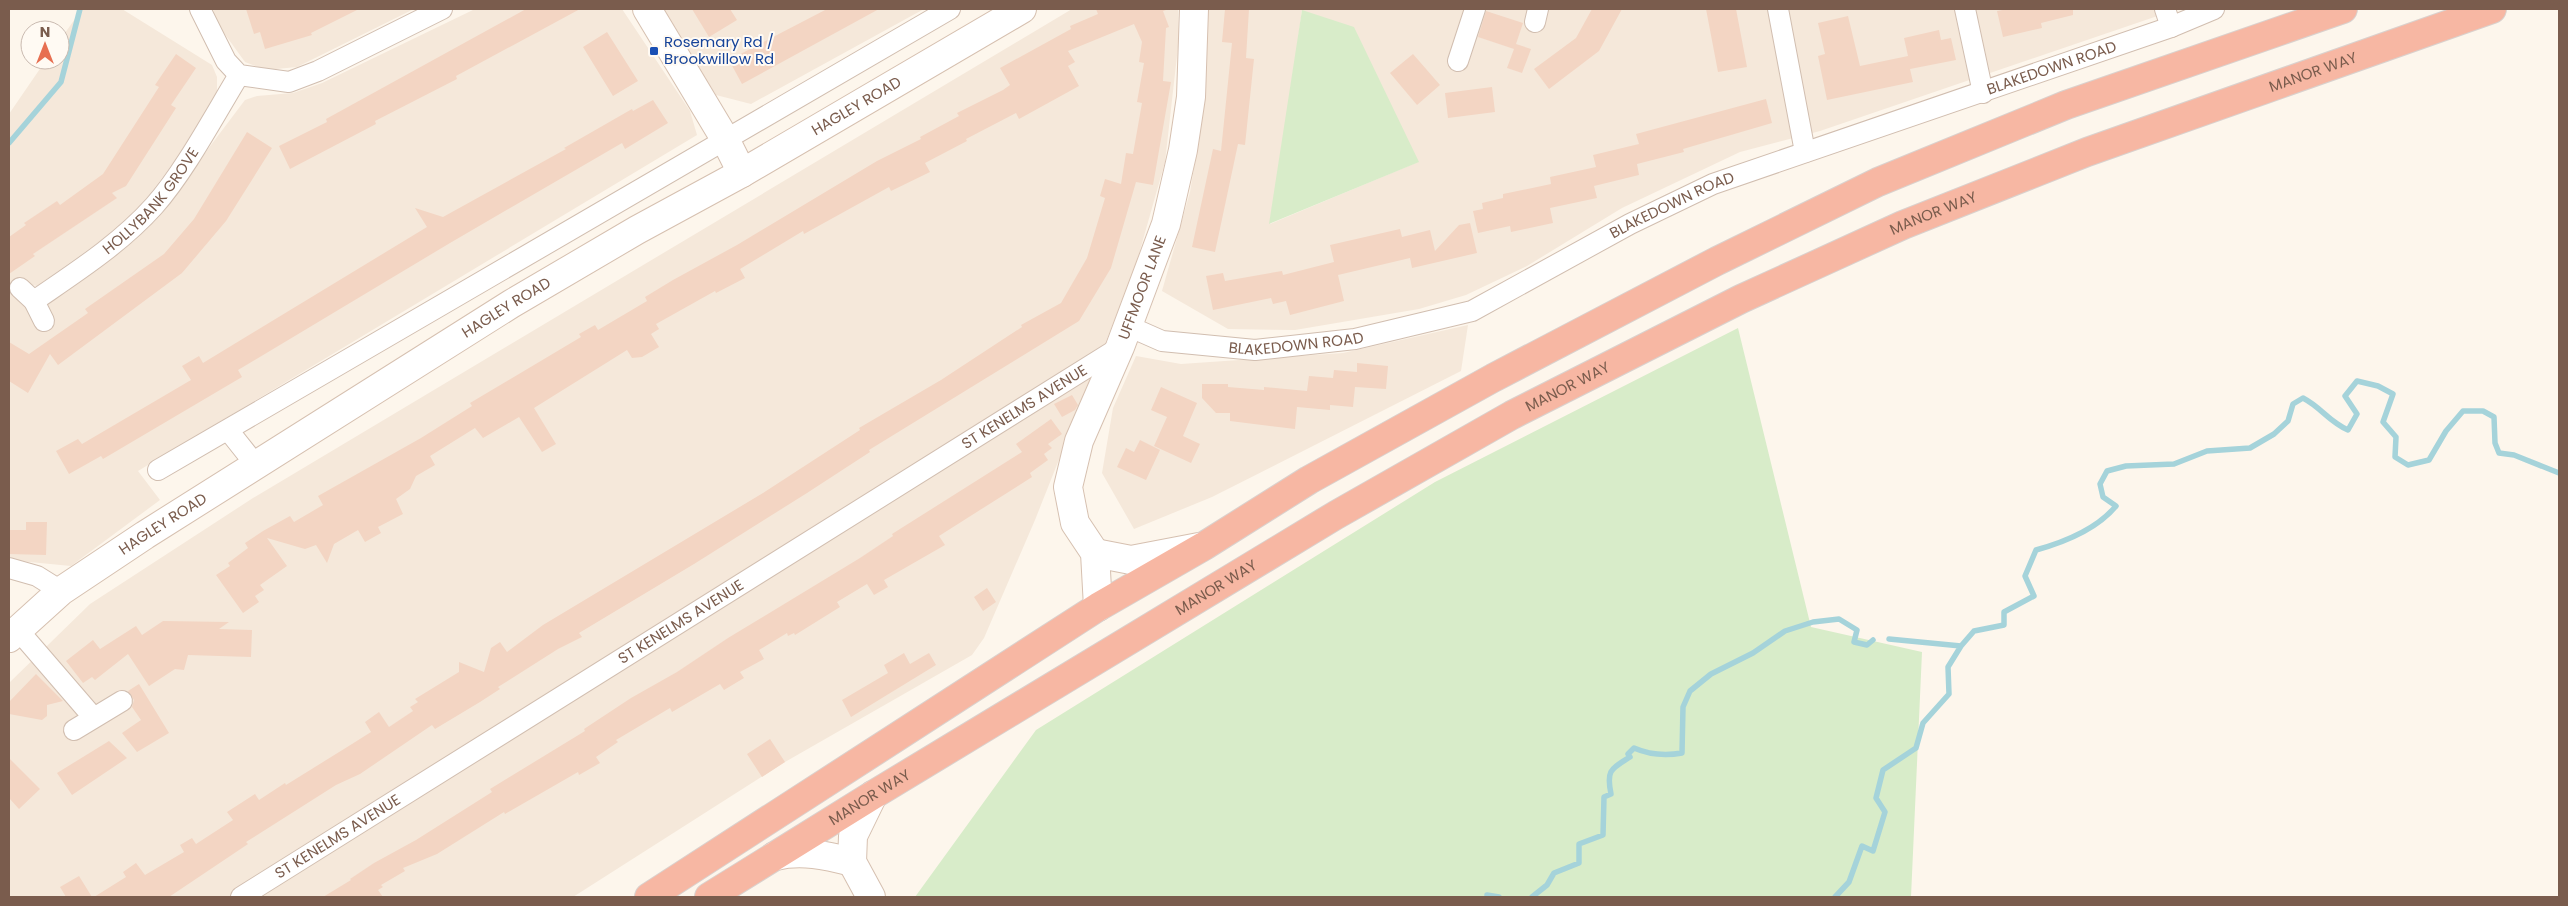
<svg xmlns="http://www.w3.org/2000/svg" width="2568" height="906" viewBox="0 0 2568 906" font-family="Poppins,sans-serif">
  <rect width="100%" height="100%" fill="#fdf6ec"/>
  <path fill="#f5e8da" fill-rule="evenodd" d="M 82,9 L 122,9 L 212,65 L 217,77 L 217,93 L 177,158 L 141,206 L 120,227 L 37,286 L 23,283 L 50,317 L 48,303 L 174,194 L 245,100 L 257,96 L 293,93 L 322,83 L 475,9 L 622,9 L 690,111 L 697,135 L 138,471 L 160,500 L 71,566 L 9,560 L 9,114 L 46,60 L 60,60 L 60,40 Z
    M 213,9 L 414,9 L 297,67 L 266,70 L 245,62 L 216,22 Z
    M 659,9 L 924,9 L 751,104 L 716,95 Z
    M 1072,9 L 1178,9 L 1179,38 L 1165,162 L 1135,268 L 1035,520 L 984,638 L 972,655 L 785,762 L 573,897 L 9,897 L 9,683 L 90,604 L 253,498 Z
    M 1208,9 L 2178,9 L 1820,131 L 1740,152 L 1622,208 L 1527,266 L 1466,295 L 1419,309 L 1295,330 L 1228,329 L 1162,291 L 1190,192 L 1204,107 ZM 1302,10 L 1418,162 L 1270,224 L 1297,47 Z
    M 1468,325 L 1461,371 L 1212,497 L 1134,529 L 1102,473 L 1113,408 L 1136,356 L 1181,364 L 1343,353 Z"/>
  <path fill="#d8ecc9" d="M 1302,10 L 1354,27 L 1419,162 L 1269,224 Z
    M 1738,328 L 1811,627 L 1922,652 L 1911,897 L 915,897 L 1036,730 L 1435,482 Z"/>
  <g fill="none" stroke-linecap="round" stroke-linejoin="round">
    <path stroke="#a5d3da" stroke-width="5.5" d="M 9,143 L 61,82 L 80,9
      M 1889,639 L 1961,646
      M 1487,897 L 1487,895 L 1499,897
      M 1532,897 L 1547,885 L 1554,873 L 1579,863 L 1579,844 L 1603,835 L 1604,797 L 1611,794 C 1606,770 1611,769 1630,757 L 1628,754 L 1634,748 C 1650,755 1665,756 1682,753 L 1683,707 L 1690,691 L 1711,674 L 1753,653 L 1785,631 L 1813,622 L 1839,619 L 1857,630 L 1854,642 L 1867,645 L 1873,640
      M 1835,897 L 1849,882 L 1862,846 L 1873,851 L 1885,812 L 1876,798 L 1883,770 L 1916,748 L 1923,723 L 1949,694 L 1948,667 L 1961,646 L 1974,631 L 2004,625 L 2004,612 L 2034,596 L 2025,576 L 2036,550 C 2065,542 2097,529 2116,506 L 2103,497 L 2100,484 L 2107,471 L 2126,466 L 2174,464 L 2207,451 L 2250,448 L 2274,434 L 2288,421 L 2293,404 L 2303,398 C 2322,408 2328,421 2348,430 L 2357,414 L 2345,396 L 2357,381 L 2378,386 L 2393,394 L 2383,422 L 2396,437 L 2395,457 L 2408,465 L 2429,460 L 2446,431 L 2463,411 L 2483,411 L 2494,417 L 2495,443 L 2499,453 L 2514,455 L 2559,473"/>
  </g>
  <path fill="#f3d5c3" d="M 246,9 L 359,9 L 311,33 L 312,35 L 265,49 L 260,32 L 254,34 Z
    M 526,9 L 580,9 L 456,76 L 457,79 L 375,121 L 376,124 L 290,169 L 279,146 L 327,122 L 326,119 Z
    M 692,9 L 730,9 L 737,20 L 709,37 Z
    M 827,9 L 879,9 L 742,84 L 729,60 Z
    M 1096,9 L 1169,9 L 1163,11 L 1169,27 L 1166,28 L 1163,81 L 1171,82 L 1153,185 L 1136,182 L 1111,268 L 1079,321 L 869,450 L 870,452 L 807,493 L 694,564 L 579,633 L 582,637 L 558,649 L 498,687 L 500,689 L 480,702 L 435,729 L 432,725 L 360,774 L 336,785 L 246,842 L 248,844 L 169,897 L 94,897 L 126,877 L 123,872 L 136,863 L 145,875 L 184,852 L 180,845 L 192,838 L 196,844 L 233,820 L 227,812 L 255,794 L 259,800 L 285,783 L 286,785 L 352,744 L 371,732 L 365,722 L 379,712 L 389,727 L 413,711 L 410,707 L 418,702 L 415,699 L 459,672 L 459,662 L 484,672 L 491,648 L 500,642 L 507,652 L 543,625 L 763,493 L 860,430 L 859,428 L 941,380 L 1022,327 L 1021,325 L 1061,303 L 1087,258 L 1105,198 L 1100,196 L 1105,179 L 1121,184 L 1126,153 L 1133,154 L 1142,103 L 1137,102 L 1144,63 L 1139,62 L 1142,42 L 1134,24 L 1068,51 L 1075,62 L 1068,66 L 1079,86 L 1019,119 L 1016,113 L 966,139 L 967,141 L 925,163 L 930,172 L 891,191 L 889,187 L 804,234 L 803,231 L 740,269 L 745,278 L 716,293 L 715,291 L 656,324 L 659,329 L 651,334 L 659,347 L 642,357 L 632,358 L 627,350 L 534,408 L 556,444 L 542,452 L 519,417 L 483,438 L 475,428 L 430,456 L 435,465 L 416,476 L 410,489 L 396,499 L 403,514 L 378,527 L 381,533 L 365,542 L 358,530 L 334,544 L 327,563 L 316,545 L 305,549 L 267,538 L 287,566 L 260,585 L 264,590 L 255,596 L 259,602 L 243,613 L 216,575 L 230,566 L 228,563 L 248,548 L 245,543 L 263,531 L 290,516 L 294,522 L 323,505 L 318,496 L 421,438 L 472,406 L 470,403 L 581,337 L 579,334 L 595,325 L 598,330 L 647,301 L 645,297 L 673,280 L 737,245 L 877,161 L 921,139 L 920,137 L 959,116 L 957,113 L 1003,90 L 1010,85 L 1000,68 L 1071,29 L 1070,26 L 1098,14 Z
    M 1225,9 L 1249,9 L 1246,58 L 1254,59 L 1245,145 L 1238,144 L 1215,252 L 1192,247 L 1213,149 L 1221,151 L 1232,43 L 1222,42 Z
    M 1592,9 L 1622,9 L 1599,51 L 1549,89 L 1534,69 L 1576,38 Z
    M 1706,9 L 1736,9 L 1747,67 L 1718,72 Z
    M 2008,9 L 2073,9 L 2073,15 L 2041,23 L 2042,28 L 2003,37 L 1997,11 Z
    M 1486,11 L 1523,23 L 1516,44 L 1531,49 L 1522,73 L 1507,68 L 1514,49 L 1478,37 Z
    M 1848,16 L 1860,66 L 1908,56 L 1904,38 L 1939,30 L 1941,40 L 1951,38 L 1956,60 L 1910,69 L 1913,82 L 1827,100 L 1818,56 L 1825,54 L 1818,23 Z
    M 607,32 L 638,81 L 613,96 L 583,47 Z
    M 176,54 L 196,68 L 171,105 L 176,108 L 126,186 L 112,193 L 117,198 L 33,254 L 35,256 L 9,274 L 9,237 L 26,225 L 24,223 L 57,201 L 60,205 L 103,174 L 159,87 L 155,85 Z
    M 1413,54 L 1440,85 L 1417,105 L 1390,73 Z
    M 1492,87 L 1495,112 L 1448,118 L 1445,93 Z
    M 1766,99 L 1772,123 L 1683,149 L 1684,152 L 1637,164 L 1639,175 L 1594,186 L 1597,198 L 1550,208 L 1553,223 L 1511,232 L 1510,226 L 1478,233 L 1473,211 L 1483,209 L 1482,203 L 1503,198 L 1503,194 L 1551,184 L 1550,177 L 1596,167 L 1593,155 L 1639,144 L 1636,134 Z
    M 653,100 L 668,123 L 625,149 L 622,143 L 450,243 L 238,370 L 242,377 L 103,459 L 101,456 L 69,474 L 56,451 L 78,439 L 82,444 L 191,380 L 182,366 L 199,356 L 203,363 L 427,227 L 415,208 L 443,217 L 566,149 L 564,148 L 632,109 L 633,111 Z
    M 247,132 L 272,148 L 226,221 L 182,273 L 58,365 L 50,354 L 28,393 L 9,381 L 9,342 L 29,354 L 88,313 L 85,309 L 164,254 L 194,219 Z
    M 1470,223 L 1477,253 L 1412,268 L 1410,258 L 1338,275 L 1344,301 L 1290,315 L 1286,301 L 1273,304 L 1271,298 L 1213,310 L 1206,276 L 1223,273 L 1225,281 L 1282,271 L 1283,275 L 1334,262 L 1330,245 L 1400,229 L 1402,237 L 1430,230 L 1435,251 L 1459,225 Z
    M 1357,363 L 1388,366 L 1386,389 L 1355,387 L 1353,407 L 1330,405 L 1330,410 L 1297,407 L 1295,429 L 1230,421 L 1230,413 L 1216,413 L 1202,398 L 1202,384 L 1228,384 L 1228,387 L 1264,390 L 1264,387 L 1307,391 L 1309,376 L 1333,378 L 1334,370 L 1357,372 Z
    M 1161,387 L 1197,403 L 1183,436 L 1200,444 L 1191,463 L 1154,446 L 1167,417 L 1151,410 Z
    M 1072,395 L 1078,405 L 1075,410 L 1062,417 L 1054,404 Z
    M 1051,419 L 1062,434 L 1048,444 L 1052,448 L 1044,454 L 1048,460 L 1030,473 L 1032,477 L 939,536 L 945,545 L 884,580 L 888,587 L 874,595 L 867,584 L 837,602 L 840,607 L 795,635 L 794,633 L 788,636 L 787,633 L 759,650 L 764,659 L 740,672 L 744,678 L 724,690 L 720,684 L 672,712 L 670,708 L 616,740 L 618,742 L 596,757 L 600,763 L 579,775 L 578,772 L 505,814 L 504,812 L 437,854 L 403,868 L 405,871 L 381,885 L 383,887 L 378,890 L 383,897 L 323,897 L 351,880 L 350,879 L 374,863 L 416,840 L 492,792 L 490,789 L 585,731 L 584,729 L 631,698 L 677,672 L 728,638 L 860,558 L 893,536 L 892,534 L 1022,452 L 1016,444 Z
    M 1140,440 L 1160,450 L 1146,480 L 1117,467 L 1126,448 L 1134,452 Z
    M 26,522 L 47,522 L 46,555 L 9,554 L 9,530 L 26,530 Z
    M 987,588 L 996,602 L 983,611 L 974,597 Z
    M 163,621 L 229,622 L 219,629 L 252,630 L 251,657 L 188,655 L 184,670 L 175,669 L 149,686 L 128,654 L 95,680 L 92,677 L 83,683 L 66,661 L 93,640 L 100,649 L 136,626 L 142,635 Z
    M 904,653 L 910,664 L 929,653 L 936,665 L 851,717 L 842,700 L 888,673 L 884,665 Z
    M 36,674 L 63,701 L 47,705 L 47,716 L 42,720 L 9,714 L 9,702 Z
    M 139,684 L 169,733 L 137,752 L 122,733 L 141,720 L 132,707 L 134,700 L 128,691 Z
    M 770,739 L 785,762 L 762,777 L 747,754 Z
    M 109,741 L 127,758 L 72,795 L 57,773 Z
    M 9,758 L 40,789 L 19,809 L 9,798 Z
    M 79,876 L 92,897 L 66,897 L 60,887 Z"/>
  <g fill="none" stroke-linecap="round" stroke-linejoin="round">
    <defs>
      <g id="street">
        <path d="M 200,9 L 226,61 L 239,75 L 289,82 L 318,71 L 442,9"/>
        <path d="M 1778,9 L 1805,152"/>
        <path d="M 1965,9 L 1983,93"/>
        <path d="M 2165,9 L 2171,27"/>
        <path d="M 1535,22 L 1538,9"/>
        <path d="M 1458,61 L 1475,9"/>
        <path d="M 20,288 L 34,301 L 44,321"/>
        <path id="s1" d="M 34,301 C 76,272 120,244 154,206 C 185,171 214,116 239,75"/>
        <path id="s2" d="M 1128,326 L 1162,341 L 1255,350 L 1355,339 L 1472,311 L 1630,224 L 1713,184 L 2171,27 L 2214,9"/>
        <path d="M 228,430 L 255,464"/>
        <path d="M 158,470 L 950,9"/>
        <path d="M 9,568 L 37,576 L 61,591"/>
        <path d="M 18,630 L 93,717"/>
        <path d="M 74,730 L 122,701"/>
        <path id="s3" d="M 241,897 L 1120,347"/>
      </g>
      <g id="secondary">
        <path d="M 647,9 L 725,139 L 742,173"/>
        <path d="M 1095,553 L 1131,560 L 1199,547"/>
        <path id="s4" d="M 1098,607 L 1095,553 L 1075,523 L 1068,487 L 1079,441 L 1120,347 L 1166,224 L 1183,150 L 1191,97 L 1194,9"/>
        <path id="s5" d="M 9,638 L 61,591 L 145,535 L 511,304 L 637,230 L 742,173 L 1022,9"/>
        <path d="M 775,856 C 802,850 825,855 852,862"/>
        <path d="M 871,897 L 852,862 L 853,836 L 873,795"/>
      </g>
      <g id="highway">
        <path d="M 649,897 L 1098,607 L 1204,546 L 1309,480 L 1493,378 L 1717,261 L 1878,182 L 2066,105 L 2343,9"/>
        <path id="s6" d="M 709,897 L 873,795 L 1336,515 L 1512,415 L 1741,299 L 1903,225 L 2087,152 L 2492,9"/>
      </g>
    </defs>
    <use href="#street" stroke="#d1beb0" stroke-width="22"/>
    <use href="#secondary" stroke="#d6c0b0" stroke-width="30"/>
    <use href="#highway" stroke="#dad1cd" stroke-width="30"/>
    <use href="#street" stroke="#fff" stroke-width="20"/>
    <use href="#secondary" stroke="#fff" stroke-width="28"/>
    <use href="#highway" stroke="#f7b7a3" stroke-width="28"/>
  </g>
  <rect fill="#1a4fb4" stroke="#fffaf3" stroke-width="2" x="649" y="46" width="10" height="10" rx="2.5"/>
  <g text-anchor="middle" stroke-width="4" stroke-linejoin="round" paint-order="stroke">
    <g font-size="15" fill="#164399" stroke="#fffaf3" text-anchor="start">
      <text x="664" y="47">Rosemary Rd /<tspan x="664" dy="17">Brookwillow Rd</tspan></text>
    </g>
    <g font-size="15" fill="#7a5c4d" stroke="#fffaf3">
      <text dy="5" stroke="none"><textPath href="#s2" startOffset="982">BLAKEDOWN ROAD</textPath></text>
      <text dy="5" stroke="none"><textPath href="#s6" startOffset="1809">MANOR WAY</textPath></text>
      <text dy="5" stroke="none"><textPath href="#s5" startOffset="1002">HAGLEY ROAD</textPath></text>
      <text dy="5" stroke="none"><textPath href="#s1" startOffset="155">HOLLYBANK GROVE</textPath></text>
      <text dy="5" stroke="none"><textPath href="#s2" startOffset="578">BLAKEDOWN ROAD</textPath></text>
      <text dy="5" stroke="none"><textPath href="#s6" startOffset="1404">MANOR WAY</textPath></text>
      <text dy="5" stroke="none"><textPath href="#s4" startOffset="340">UFFMOOR LANE</textPath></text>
      <text dy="5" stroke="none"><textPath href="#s5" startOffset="598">HAGLEY ROAD</textPath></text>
      <text dy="5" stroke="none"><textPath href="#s2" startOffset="172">BLAKEDOWN ROAD</textPath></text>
      <text dy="5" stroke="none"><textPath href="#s6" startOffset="999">MANOR WAY</textPath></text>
      <text dy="5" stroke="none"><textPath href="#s3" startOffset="924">ST KENELMS AVENUE</textPath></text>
      <text dy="5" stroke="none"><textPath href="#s5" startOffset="192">HAGLEY ROAD</textPath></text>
      <text dy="5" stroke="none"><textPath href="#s6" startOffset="594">MANOR WAY</textPath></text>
      <text dy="5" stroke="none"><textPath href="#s3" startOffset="519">ST KENELMS AVENUE</textPath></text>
      <text dy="5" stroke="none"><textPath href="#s6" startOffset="189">MANOR WAY</textPath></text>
      <text dy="5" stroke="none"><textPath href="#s3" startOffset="114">ST KENELMS AVENUE</textPath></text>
    </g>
  </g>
  <rect width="2568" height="906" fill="none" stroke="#7a5c4d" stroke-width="20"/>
  <g transform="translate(45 45)"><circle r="24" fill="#fffaf3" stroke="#cabbb1"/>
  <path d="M0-4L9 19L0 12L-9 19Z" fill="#e76f51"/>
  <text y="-8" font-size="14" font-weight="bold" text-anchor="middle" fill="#7a5c4d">N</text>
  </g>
</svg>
